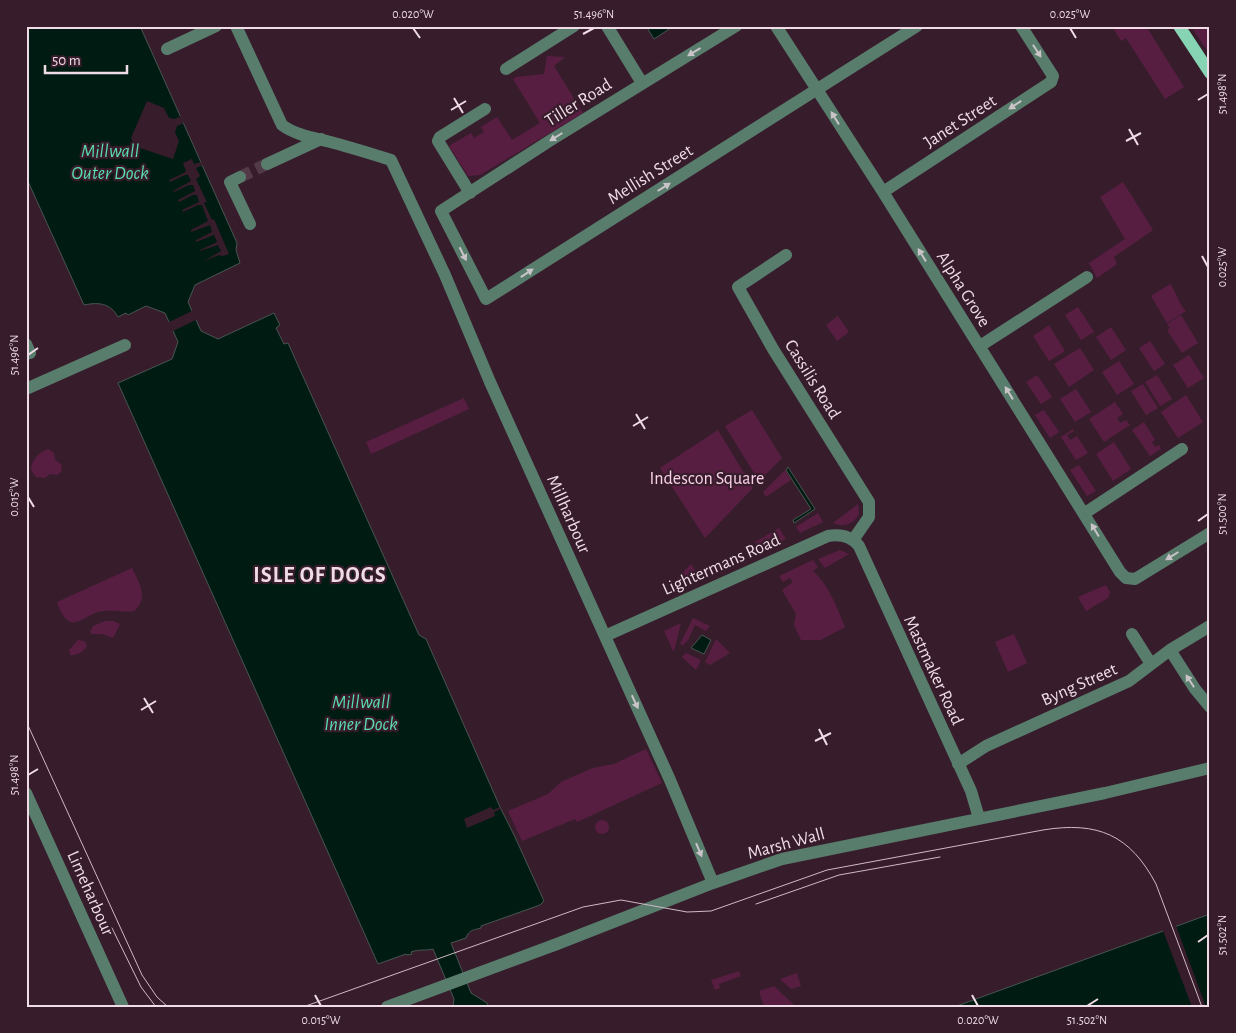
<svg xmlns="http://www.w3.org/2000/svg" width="1236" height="1033" viewBox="0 0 1236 1033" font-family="'Alegreya Sans',sans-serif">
  <rect width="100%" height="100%" fill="#371d2c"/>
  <path fill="#581e42" d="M 1112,26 L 1146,26 L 1184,87 L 1165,99 L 1126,38 L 1121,41 Z
    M 1191,26 L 1210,26 L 1210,55 Z
    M 547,56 L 565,57 L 554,66 L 583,113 L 480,175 L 468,176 L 449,146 L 471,133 L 474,138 L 484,132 L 481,127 L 497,117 L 512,140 L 540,123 L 513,79 L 516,77 L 544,74 Z
    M 1123,182 L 1153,230 L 1114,257 L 1117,264 L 1097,278 L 1089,263 L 1125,239 L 1100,197 Z
    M 1170,284 C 1177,293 1179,305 1186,311 L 1167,323 L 1151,296 Z
    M 1078,307 L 1094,332 L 1081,340 L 1065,315 Z
    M 1181,315 L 1198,343 L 1182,353 L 1167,330 L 1170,328 L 1167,324 Z
    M 838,316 L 849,332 L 837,341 L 826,325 Z
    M 1049,325 L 1065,351 L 1049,361 L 1033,336 Z
    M 1111,327 L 1126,350 L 1111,360 L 1096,337 Z
    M 1150,341 L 1165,364 L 1154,371 L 1139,348 Z
    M 1080,348 L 1094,370 L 1069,387 L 1054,364 Z
    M 1189,355 L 1204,378 L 1188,388 L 1173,365 Z
    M 1119,361 L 1134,384 L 1117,395 L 1102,372 Z
    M 1037,375 L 1052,397 L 1041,404 L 1026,382 Z
    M 1157,375 L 1172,399 L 1160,406 L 1145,382 Z
    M 1143,384 L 1158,408 L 1146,415 L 1131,391 Z
    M 1076,389 L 1091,412 L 1075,422 L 1060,399 Z
    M 1186,395 L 1203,422 L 1178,438 L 1161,412 Z
    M 464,398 L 469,409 L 371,454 L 366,442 Z
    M 1115,402 L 1123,414 L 1117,418 L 1120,423 L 1126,420 L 1130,425 L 1104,442 L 1089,419 Z
    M 752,410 L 782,458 L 759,481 L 725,426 Z
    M 1044,410 L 1059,432 L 1050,438 L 1035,415 Z
    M 1144,422 L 1155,440 L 1152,442 L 1155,447 L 1159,445 L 1161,449 L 1150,456 L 1132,430 Z
    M 1073,429 L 1074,431 L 1067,435 L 1070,440 L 1077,436 L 1088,453 L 1076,460 L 1061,437 Z
    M 718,430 L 753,488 L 705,538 L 660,468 Z
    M 1114,442 L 1131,469 L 1113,481 L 1096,454 Z
    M 48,449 L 54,453 L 55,460 L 62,465 L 61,472 L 57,475 L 50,474 L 45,478 L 36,477 L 31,470 C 31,461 39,452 48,449 Z
    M 1079,465 L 1096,491 L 1087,496 L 1070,470 Z
    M 785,470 L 791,480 L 766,497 L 763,492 Z
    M 858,504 L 859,514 C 853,524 844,528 833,523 Z
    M 818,513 L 823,522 L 800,533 L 796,527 Z
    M 779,528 L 786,539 L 760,550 L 755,542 Z
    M 840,550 L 849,554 L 825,568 L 818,559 Z
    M 813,560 L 818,567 L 813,571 C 829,585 837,608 845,627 L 821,640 L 801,640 L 794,625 L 796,614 L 782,590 L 793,582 L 790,578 L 783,582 L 779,576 Z
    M 691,564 L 700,578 L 681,587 L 672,584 Z
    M 132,568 C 139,582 149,599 134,611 C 123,613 114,609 103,611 C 80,614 71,640 57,602 Z
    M 1106,585 L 1110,592 L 1108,598 L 1086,611 L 1078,597 Z
    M 693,618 L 710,626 L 706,631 L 695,625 L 688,640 L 683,645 L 680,644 Z
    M 105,621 L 113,621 L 120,624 L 113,638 L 103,634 L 92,634 L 90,632 L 93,626 Z
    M 681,623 L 674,651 L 673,651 L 664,631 Z
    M 1014,634 L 1027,663 L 1008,672 L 995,642 Z
    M 716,639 L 730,653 L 710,665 L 705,662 Z
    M 78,640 L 84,641 L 87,645 C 85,652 76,656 70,655 L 69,650 Z
    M 686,653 L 701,660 L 696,670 L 682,657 Z
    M 646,749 L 662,783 L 577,822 L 575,819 L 522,841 L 508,811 L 548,794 L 561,782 L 593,768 L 614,764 Z
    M595 827a7 7 0 1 1 14 0a7 7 0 1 1-14 0Z
    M 739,971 L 741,976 L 719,984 L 720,988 L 715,990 L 711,980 Z
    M 797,973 L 801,986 L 791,989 L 780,979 Z
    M 774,986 L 796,1007 L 764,1007 L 759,991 Z"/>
  <path fill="#001b11" stroke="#485551" d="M 26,26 L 140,26 L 237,243 L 236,250 L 240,263 L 195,285 L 188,302 L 201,331 L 218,339 L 274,313 L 280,325 L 276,328 L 284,344 L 288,343 L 419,635 L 426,639 L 500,807 L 515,837 L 544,901 L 540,905 L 481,926 L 481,928 C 475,930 469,929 466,938 L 451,943 L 471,993 L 487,1003 L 489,1007 L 453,1007 L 454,999 L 433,949 C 425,951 419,949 411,952 L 412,954 L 407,955 L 406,954 L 378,964 L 118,383 L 172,359 L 178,342 L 165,313 L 146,306 L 128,315 L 126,313 L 118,317 C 110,303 99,302 84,305 L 26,177 Z
    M 646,26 L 674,26 L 654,39 Z
    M 788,467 L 815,509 L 794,523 L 793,520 L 811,509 L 786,470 Z
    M 702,635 L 711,640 L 704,654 L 691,648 Z
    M 1210,914 L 1210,1007 L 954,1007 Z"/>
  <path fill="#371d2c" d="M 147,101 L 164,108 L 169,118 L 175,119 L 181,116 L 184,123 L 177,126 L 175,132 L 179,141 L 173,159 L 134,146 L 131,138 Z
    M 192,159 L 194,164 L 201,162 L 203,165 L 196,168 L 200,176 L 196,179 L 207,202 L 204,203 L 212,220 L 214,219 L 229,254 L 223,256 L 219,255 L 204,261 L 221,251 L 218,245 L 200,251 L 200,250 L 217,242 L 214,235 L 196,242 L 196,240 L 212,232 L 210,225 L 191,232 L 191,230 L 208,221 L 202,205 L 198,205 L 183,212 L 182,210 L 199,202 L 197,195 L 193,195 L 179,202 L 178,200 L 195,191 L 193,185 L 189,185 L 174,192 L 173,191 L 191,181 L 188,175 L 185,175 L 170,182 L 169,180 L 184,173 L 186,171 L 183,163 Z
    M 194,310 L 198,319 L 171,332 L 167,323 Z
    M 491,807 L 493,810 L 500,807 L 501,809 L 494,812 L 495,816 L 467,828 L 464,819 Z
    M 1175,923 L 1192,969 L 1206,1007 L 1192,1007 L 1162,928 Z"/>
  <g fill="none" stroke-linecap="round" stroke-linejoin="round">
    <path stroke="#533a48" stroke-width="12" stroke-dasharray="12 6" stroke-linecap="butt" d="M 240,177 L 267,164"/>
    <path stroke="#597d6d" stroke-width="12" d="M 236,26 L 282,125 C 297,136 316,138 334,143 C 353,148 372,154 391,160 L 445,275 L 490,382 L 670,780 L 713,883
      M 607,26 L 642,83
      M 736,26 L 551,140 L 441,211 L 486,299 L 917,26
      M 776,26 L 883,192 L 1120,572 L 1126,578 L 1135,579 L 1210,533
      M 167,49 L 216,26
      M 506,69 L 574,26
      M 267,164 L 321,139
      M 240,177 L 230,182 L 250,224
      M 883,192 L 1051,82 L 1053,76 L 1021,26
      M 470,193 L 438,141 L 440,137 L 485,109
      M 786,255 L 738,287 L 773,349 L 869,502 L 869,517 L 853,540
      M 26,344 L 30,353 L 26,354
      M 980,346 L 1087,277
      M 26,389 L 125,345
      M 1085,513 L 1182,449
      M 1132,634 L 1151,664
      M 605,636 L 828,536 C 840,534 851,536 859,546 L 971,791 L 979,818
      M 1170,650 L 1195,689 L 1210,707
      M 958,764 L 986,746 L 1129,681 L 1170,650 L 1210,626
      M 26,793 L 123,1007
      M 387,1007 L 557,944 L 713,883 L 782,859 L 1105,793 L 1210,768"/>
    <path stroke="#87d4b4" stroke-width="12" d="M 1179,26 L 1210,73"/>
    <path stroke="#cebac5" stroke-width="1" d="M 26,721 L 142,975 L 157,997 L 168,1007
      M 756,904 L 839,875 L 940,857
      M 112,928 L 141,987 L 156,1007
      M 303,1007 L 583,907 L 621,900 L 687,912 L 711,911 L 827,870 L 1043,830 C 1098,821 1130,835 1156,884 L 1202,1007"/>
  </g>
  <defs><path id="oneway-solid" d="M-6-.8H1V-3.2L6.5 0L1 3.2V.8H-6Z" transform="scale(1.25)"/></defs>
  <g fill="#cac4c8">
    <use href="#oneway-solid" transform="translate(1037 51) rotate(57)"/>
    <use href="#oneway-solid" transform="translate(694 52) rotate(149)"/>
    <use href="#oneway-solid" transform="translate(1015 105) rotate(147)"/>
    <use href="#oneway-solid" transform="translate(835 118) rotate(-122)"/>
    <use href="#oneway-solid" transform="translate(556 137) rotate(148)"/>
    <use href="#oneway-solid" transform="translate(664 187) rotate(-32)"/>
    <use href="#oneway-solid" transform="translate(463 254) rotate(63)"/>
    <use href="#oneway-solid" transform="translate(922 255) rotate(-122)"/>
    <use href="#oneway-solid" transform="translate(527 273) rotate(-33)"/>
    <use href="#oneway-solid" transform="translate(1009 393) rotate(-122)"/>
    <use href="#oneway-solid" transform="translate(1095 530) rotate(-121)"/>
    <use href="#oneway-solid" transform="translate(1172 556) rotate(148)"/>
    <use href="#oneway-solid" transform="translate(1190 681) rotate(-123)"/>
    <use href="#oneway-solid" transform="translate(635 702) rotate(65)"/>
    <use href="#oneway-solid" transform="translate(699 850) rotate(67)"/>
  </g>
  <path fill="none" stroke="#efdce6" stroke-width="2" d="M 413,28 L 420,38M 1070,28 L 1076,38M 583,34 L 594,28M 454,98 L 463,113M 1198,100 L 1208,94M 451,110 L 466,101M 1129,129 L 1138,145M 1126,141 L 1141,133M 1202,256 L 1208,267M 28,355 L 38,348M 636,414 L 645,429M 633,426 L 648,417M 28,497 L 34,507M 1198,521 L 1208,514M 144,698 L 153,713M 141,710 L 156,701M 819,729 L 827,745M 815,741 L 831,733M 28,775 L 38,769M 1198,942 L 1208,935M 315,995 L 321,1006M 972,995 L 978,1006M 1087,1006 L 1098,999"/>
  <g text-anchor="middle" stroke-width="4.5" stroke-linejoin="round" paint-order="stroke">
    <g font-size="18" fill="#efdce6" stroke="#371d2c">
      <text transform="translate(578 102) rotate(-32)" y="6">Tiller Road</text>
      <text transform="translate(960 121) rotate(-33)" y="6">Janet Street</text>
      <text transform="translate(650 174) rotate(-32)" y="6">Mellish Street</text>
      <text transform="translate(964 289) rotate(58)" y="6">Alpha Grove</text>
      <text transform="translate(813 379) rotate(58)" y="6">Cassilis Road</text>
      <text transform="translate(569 514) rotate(66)" y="6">Millharbour</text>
      <text transform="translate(721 564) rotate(-24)" y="6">Lightermans Road</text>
      <text transform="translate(934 670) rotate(65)" y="6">Mastmaker Road</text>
      <text transform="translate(1079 684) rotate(-24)" y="6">Byng Street</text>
      <text transform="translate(786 843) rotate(-15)" y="6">Marsh Wall</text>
      <text transform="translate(91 893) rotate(66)" y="6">Limeharbour</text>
    </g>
    <g font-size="18" fill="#f9d0e6" stroke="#371d2c">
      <text x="707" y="484">Indescon Square</text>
    </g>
    <g font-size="19" font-style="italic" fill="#5bdeae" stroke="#371d2c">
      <text x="110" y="157">Millwall<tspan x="110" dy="22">Outer Dock</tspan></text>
      <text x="361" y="708">Millwall<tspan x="361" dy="22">Inner Dock</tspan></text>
    </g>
    <g font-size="22" font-weight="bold" letter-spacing="1" fill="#efdce6" stroke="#371d2c">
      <text x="320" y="582">ISLE OF DOGS</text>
    </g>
  </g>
  <rect width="1236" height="1033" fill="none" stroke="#371d2c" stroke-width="55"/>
  <path d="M45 65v8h82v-8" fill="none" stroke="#efdce6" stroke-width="2.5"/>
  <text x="52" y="65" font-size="15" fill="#efdce6" stroke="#371d2c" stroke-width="4" paint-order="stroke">50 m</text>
  <rect x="28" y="28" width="1180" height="978" fill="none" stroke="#efdce6" stroke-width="2"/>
  <g font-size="12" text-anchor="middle" fill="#efdce6">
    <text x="413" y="18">0.020°W</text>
    <text x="594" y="18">51.496°N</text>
    <text x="1070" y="18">0.025°W</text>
    <text transform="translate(1222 94) rotate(-90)" y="4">51.498°N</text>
    <text transform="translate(1222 267) rotate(-90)" y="4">0.025°W</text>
    <text transform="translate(14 355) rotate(-90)" y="4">51.496°N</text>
    <text transform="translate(14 497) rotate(-90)" y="4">0.015°W</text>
    <text transform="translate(1222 514) rotate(-90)" y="4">51.500°N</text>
    <text transform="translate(14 775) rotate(-90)" y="4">51.498°N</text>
    <text transform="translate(1222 935) rotate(-90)" y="4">51.502°N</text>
    <text x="321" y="1024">0.015°W</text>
    <text x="978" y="1024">0.020°W</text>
    <text x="1087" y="1024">51.502°N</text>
  </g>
</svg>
